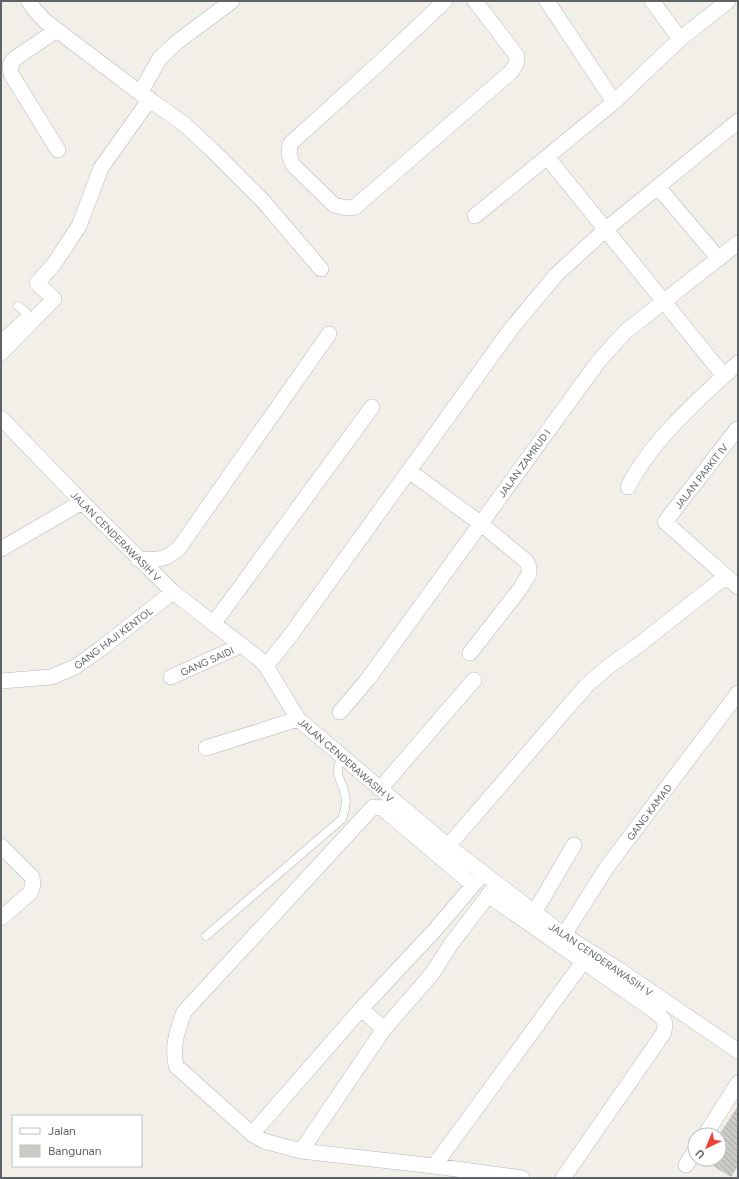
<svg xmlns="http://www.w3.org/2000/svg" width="739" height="1179" viewBox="0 0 739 1179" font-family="Figtree,sans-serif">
  <defs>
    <pattern id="building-back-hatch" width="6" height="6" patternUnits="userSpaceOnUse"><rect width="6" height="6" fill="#cccac5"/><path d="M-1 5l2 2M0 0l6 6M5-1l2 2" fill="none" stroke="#a9a8a4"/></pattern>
  </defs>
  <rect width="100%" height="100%" fill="#f1efe8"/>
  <path fill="url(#building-back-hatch)" d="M 738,1106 L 738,1166 L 731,1177 L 702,1159 L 719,1159 L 719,1135 Z"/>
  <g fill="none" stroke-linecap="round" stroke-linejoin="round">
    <defs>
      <path id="service" d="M 1,338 L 23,318 L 26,312 L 18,306
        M 206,936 L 342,819 C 345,810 347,803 345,794 C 341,777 333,775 342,757"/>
      <path id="minor" d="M 29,1 L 34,9 L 45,21 L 140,93 L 184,124 L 211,149 L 263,201 L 321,269
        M 445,1 L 376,66 L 290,144 L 289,154 L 293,165 L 334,205 L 346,208 L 355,207 L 512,71 L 516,64 L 517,56 L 475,1
        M 547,1 L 614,102
        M 652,1 L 680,39
        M 57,30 L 14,59 L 10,65 L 11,74 L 58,150
        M 140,93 L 160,58 L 177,42 L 232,1
        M 547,157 L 724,376
        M 658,187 L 719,259
        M 475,216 L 614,102 L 680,39 L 728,1
        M 1,353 L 54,299 L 37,283 L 54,264 L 79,226 L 101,168 L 150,99
        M 1,418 L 82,502 L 173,592 L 258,658 L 266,666 L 298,719 L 448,846 L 564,935 L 618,969 L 738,1051
        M 737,429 L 665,522 L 738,587
        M 409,471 L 480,523 L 526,561 L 529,567 L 529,574 L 520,589 L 470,653
        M 628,487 C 652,439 699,399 738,363
        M 1,549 L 82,502
        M 138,559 C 156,560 165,561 179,548 L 329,334
        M 214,623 L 372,407
        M 266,666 L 290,636 L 511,329 L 556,275 L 605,230 L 738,121
        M 171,677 L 242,645
        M 1,681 L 51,677 L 75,667 L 99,650 L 173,592
        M 340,712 L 368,679 L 598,362 L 625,332 L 738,243
        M 206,748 L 298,719
        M 380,789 L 474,680
        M 1,846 L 32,877 L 33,885 L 30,893 L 1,918
        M 448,846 L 587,685 L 609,666 L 636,647 L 725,577
        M 473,885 L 382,808 L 373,807 L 184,1012 C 177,1032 172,1044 176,1066 L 252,1134 L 264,1141 L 301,1151 L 434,1166 L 522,1178
        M 488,895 L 653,1010 C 663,1019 668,1020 663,1034 L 563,1178
        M 534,913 L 574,845
        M 564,935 L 607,867 L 738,693
        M 361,1009 L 384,1029
        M 252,1134 L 361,1009 L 434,931 L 480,877
        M 705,1135 L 738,1083
        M 301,1151 L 384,1029 L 432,974 L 451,944 L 494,888
        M 686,1165 L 695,1151
        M 434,1166 L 583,962"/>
    </defs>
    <use href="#service" stroke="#b5b8bc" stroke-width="9"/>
    <use href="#minor" stroke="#b5b8bc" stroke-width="16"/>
    <use href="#service" stroke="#fff" stroke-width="8"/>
    <use href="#minor" stroke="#fff" stroke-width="15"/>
  </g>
  <g text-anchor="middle" stroke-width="3" stroke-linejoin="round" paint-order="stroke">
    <g font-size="10" fill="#5f6368" stroke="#fff">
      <text transform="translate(524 463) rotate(-54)" y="4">JALAN ZAMRUD I</text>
      <text transform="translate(701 476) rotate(-52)" y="4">JALAN PARKIT IV</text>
      <text transform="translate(116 536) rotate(45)" y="4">JALAN CENDERAWASIH V</text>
      <text transform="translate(113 638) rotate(-37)" y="4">GANG HAJI KENTOL</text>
      <text transform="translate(207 661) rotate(-24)" y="4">GANG SAIDI</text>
      <text transform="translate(346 760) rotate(41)" y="4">JALAN CENDERAWASIH V</text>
      <text transform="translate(649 812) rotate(-53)" y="4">GANG KAMAD</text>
      <text transform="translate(601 959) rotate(34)" y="4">JALAN CENDERAWASIH V</text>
    </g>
  </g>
  <rect width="739" height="1179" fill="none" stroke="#5f6368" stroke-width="4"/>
  <rect x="12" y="1115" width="130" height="52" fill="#ffffff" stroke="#bfc1c3"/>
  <rect x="20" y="1128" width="20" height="6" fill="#ffffff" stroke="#bfc1c3"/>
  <text x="48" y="1135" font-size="12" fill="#5f6368">Jalan</text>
  <rect x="20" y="1145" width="20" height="12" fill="#cccac5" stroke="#bfc1c3"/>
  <text x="48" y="1155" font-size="12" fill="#5f6368">Bangunan</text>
  <g transform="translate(707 1147) rotate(224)"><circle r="19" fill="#ffffff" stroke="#bfc1c3"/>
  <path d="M0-3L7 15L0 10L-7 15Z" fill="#ea4335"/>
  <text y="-6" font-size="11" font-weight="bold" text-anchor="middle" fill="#5f6368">U</text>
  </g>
</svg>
